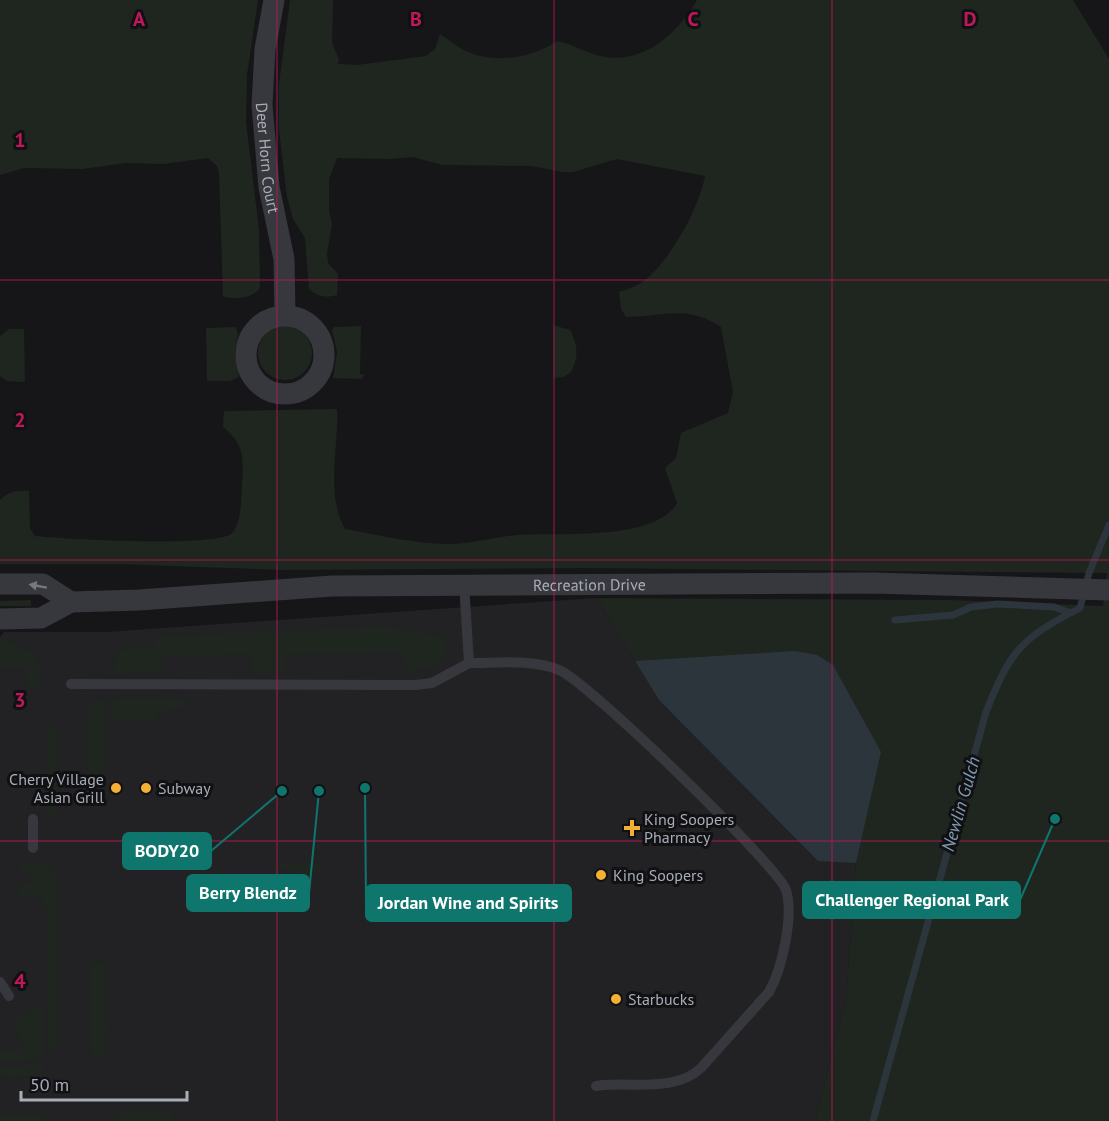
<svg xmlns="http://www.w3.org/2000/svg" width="1109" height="1121" viewBox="0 0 1109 1121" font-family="'PT Sans',sans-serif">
  <rect width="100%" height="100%" fill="#161618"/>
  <path fill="#222225" d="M 596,598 L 659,700 L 818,860 L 856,863 L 846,999 L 815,1121 L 0,1121 L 0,637 L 4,632 L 106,632 Z"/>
  <path fill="#1e261f" d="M 0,0 L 258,0 L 247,75 L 246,122 L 259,230 L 260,287 C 254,299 233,300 223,296 L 219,173 L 217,166 L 208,158 L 163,164 L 126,163 L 82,169 L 24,168 L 0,175 Z
    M 290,0 L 333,0 L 332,43 L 339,59 L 338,64 L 357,65 L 426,56 L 435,49 L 440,34 C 450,40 458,48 468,52 C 496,64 532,58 557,41 C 572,44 585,52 600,56 C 641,66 678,34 697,0 L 1073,0 L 1109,59 L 1109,1121 L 815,1121 L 846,999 L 856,863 L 818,861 L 659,700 L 596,598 L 950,600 L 1103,606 L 1107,573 L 585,568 L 282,570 L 118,564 L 0,564 L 0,500 C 9,491 16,490 29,491 L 30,528 L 35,536 C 63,539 217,548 232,533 C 242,522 241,498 242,484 C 244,457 244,444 223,427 L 224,411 L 337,409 C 339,448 325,493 345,529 C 381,535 413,544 449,544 C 471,544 494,537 517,535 C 559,532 654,542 677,503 L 665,468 L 676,458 L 681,433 L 728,413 L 733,392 L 721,327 C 685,304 664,317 626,317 L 621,309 L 619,292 C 626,290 635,287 641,283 C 669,264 699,208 705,176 L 617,159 L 573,172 L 562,172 L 532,166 L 442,165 L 413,157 L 390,159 L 337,158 L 329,179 L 329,211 L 332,224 L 327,253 L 328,263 L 338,274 L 337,295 C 326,298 318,297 309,289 L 305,238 L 293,219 L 287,197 L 279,130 L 279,84 Z
    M 553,325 L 570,330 C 578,344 579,358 571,372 L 564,377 L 553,378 Z
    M258 353a27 27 0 1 1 54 0a27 27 0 1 1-54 0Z
    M 361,326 L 360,374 L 364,374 L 362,379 L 333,378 L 337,352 L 332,330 L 334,327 Z
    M 236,327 L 238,335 L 235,353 L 239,377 L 230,381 L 207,381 L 206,328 Z
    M 9,329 L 24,329 L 25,382 L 7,381 L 0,376 L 0,336 Z
    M 31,600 L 31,606 L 0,606 L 0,601 Z
    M 385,626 L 446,638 L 445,657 L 434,667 L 418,667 L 418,671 L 406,672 L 403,653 L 285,654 L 285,672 L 254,673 L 252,654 L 163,656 L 162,672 L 159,673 L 112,673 C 117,645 127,646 152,647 L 158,637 Z
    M 0,638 L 31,651 L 41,670 L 40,687 L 27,687 L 25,667 L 0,667 Z
    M 106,698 L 105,800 L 88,801 L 88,709 L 94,701 Z
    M 182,698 L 188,705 L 156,715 L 155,719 L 113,719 L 113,699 Z
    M 52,726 L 56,730 L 56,815 L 47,818 L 47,730 Z
    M 280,862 L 325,862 L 326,863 L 299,892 L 293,892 L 294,870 L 277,869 L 276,864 Z
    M 41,863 L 53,869 L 56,878 L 58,1046 L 49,1054 L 47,907 L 34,891 L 23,898 L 19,896 L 19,884 L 31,884 L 31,873 L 20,873 L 21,864 Z
    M 106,963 L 107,1055 L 91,1054 L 90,964 Z
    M 43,1004 L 43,1055 L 23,1061 L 0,1061 L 0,1051 L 15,1050 L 24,1045 L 15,1029 L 17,1020 Z
    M 38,1060 L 42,1060 L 42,1075 L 40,1076 L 0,1077 L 0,1067 L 24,1066 Z
    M 154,1109 L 176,1114 L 170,1121 L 109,1121 L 123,1113 Z
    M 0,1115 L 41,1115 L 43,1121 L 0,1121 Z"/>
  <path fill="#2c353c" d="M 795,651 L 817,655 L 833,665 L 881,752 L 856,863 L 818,861 L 659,700 L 635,661 Z"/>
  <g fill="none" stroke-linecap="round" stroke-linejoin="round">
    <path stroke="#2c353c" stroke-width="7" d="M 895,620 L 953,615 L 971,607 L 997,604 L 1054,607 L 1071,613
      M 873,1121 L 986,712 C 1011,650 1020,639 1080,608 L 1089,573 L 1109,525"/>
    <path stroke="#37383d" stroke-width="10" d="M 464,584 L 469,663 C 498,663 532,659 559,670 C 586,680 779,867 786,890 C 794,916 782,969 769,992 L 701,1068 C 675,1093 629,1081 596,1086
      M 71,684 L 416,685 L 432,683 L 469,663
      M 33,819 L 33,848
      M 0,982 L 9,996"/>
    <g stroke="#37383d" stroke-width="21">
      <path id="s1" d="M 274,0 L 265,49 L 262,105 L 269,187 L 284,259 L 285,315"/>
      <circle cx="285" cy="355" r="39"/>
      <path d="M 0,584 L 43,584 L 71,602"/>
      <path id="s2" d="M 0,619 L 41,618 L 71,602 L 139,600 L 332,586 L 873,583 L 1109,590"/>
    </g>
  </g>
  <defs><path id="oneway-solid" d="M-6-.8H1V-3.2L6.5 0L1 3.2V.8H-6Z" transform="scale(1.5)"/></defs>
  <use fill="#757881" href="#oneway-solid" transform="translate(38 586) rotate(-170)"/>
  <path fill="none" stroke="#c2185b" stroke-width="1.5" stroke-opacity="0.55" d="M 277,0 L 277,1121M 554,0 L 554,1121M 832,0 L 832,1121M 0,280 L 1109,280M 0,560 L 1109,560M 0,841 L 1109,841"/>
  <g fill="#f2b134" stroke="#111113" stroke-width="2">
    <circle cx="116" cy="788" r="6"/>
    <circle cx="146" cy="788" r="6"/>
    <path d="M629 819h6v6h6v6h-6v6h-6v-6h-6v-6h6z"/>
    <circle cx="601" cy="875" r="6"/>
    <circle cx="616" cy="999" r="6"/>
  </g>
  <g text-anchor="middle" stroke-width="6" stroke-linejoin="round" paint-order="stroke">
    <g font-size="16" fill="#a8adb8" stroke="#111113">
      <text dy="6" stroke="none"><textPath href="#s1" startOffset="159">Deer Horn Court</textPath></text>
      <text dy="6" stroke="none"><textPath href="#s2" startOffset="594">Recreation Drive</textPath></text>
    </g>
    <g font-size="16" fill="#a8adb8" stroke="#111113" text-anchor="start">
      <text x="104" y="785" text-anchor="end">Cherry Village<tspan x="104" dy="18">Asian Grill</tspan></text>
      <text x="158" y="794">Subway</text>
      <text x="644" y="825">King Soopers<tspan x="644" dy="18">Pharmacy</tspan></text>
      <text x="613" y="881">King Soopers</text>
      <text x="628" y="1005">Starbucks</text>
    </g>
    <g font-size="18" font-style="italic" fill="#7f9bb3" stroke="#111113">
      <text transform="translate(961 804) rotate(-74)" y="6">Newlin Gulch</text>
    </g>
  </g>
  <g font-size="20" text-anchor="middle" font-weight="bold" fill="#c2185b" stroke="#111113" stroke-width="6" stroke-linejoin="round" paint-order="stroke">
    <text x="139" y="26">A</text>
    <text x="416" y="26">B</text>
    <text x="693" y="26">C</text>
    <text x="970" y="26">D</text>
    <text x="20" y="147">1</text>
    <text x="20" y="427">2</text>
    <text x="20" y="707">3</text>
    <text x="20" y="988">4</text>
  </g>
  <path fill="none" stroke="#0f766e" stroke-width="2" d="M282 791L211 851M319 791L309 893M1055 819L1020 900M365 788L366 903"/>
  <g fill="#0f766e" stroke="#111113" stroke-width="2">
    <circle cx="282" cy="791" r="6"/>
    <circle cx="319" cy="791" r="6"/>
    <circle cx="1055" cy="819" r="6"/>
    <circle cx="365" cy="788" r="6"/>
  </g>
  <g fill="#0f766e" stroke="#0f766e" stroke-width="2">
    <rect x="123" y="833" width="88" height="36" rx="6"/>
    <rect x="187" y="875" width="122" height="36" rx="6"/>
    <rect x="803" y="882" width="217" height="36" rx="6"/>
    <rect x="366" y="885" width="205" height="36" rx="6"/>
  </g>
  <g font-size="18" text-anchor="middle" font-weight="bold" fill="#fff">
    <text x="167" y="857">BODY20</text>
    <text x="248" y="899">Berry Blendz</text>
    <text x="912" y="906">Challenger Regional Park</text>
    <text x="468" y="909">Jordan Wine and Spirits</text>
  </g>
  <path d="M21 1091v9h166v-9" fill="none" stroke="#a8adb8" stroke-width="3"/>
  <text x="30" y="1091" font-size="18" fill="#a8adb8" stroke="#111113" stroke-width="4.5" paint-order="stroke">50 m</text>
</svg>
